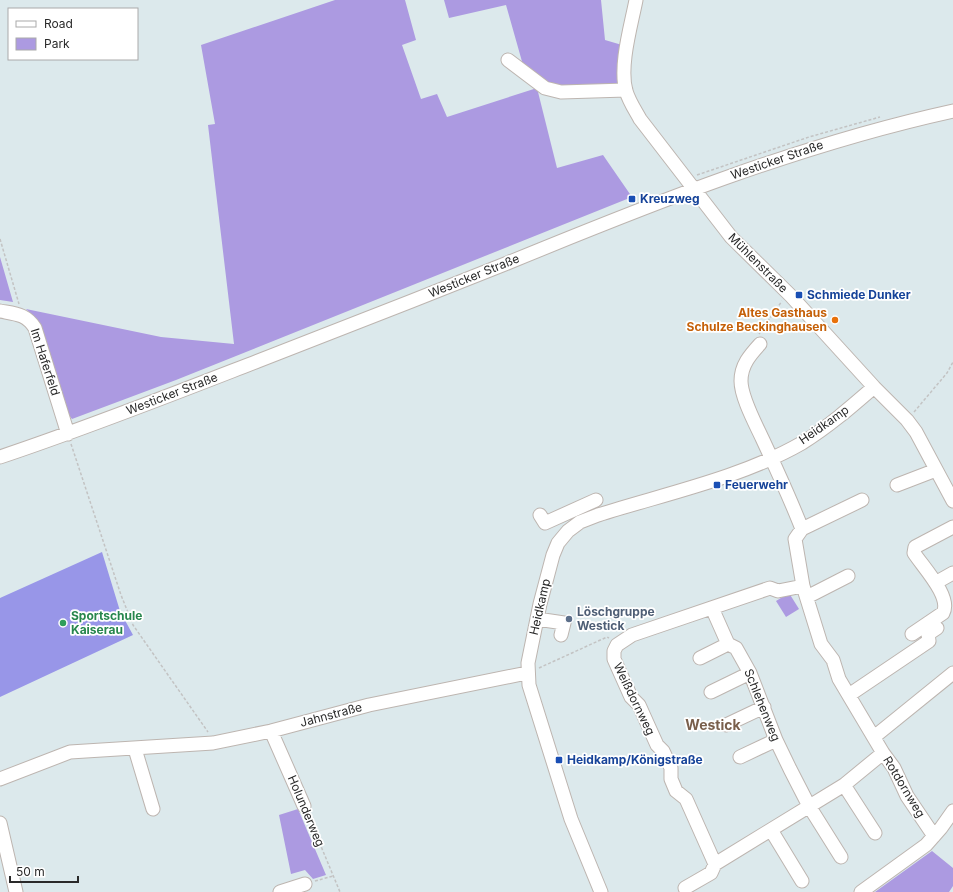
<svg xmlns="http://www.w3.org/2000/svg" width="953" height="892" viewBox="0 0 953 892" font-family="Inter,sans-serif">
  <rect width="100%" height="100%" fill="#dce9ec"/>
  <path fill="#ac9ae1" d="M 335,0 L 405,0 L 416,40 L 402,45 L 421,99 L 437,94 L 447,117 L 537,88 L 557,168 L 603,155 L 632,197 L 176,380 L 72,419 L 67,413 L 36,319 L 26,309 L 161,337 L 234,344 L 208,125 L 215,124 L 201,45 Z
    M 444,0 L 601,0 L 605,40 L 622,45 L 619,84 L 560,87 L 535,76 L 523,65 L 506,5 L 449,18 Z
    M 0,257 L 13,302 L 0,300 Z
    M 789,593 L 799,609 L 786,617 L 776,601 Z
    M 298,809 L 326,875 L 313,879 L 305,870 L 291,874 L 279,815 Z
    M 932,851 L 953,868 L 953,886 L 949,892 L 875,892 Z"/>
  <path fill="#9896e8" d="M 102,552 L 120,611 L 133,635 L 0,697 L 0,598 Z"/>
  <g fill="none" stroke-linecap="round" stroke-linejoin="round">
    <defs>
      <path id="minor" d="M 636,0 C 631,26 619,66 626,91 C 629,101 635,110 640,119 L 731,237 L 791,296 L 874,387 L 907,420 L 916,432 L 953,501
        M 508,60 L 545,88 L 561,92 L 626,90
        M 0,311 C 16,314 26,314 35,328 L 68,434
        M 760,344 C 750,355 741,365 741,381 C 741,397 755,423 762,438 C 776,468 790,498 802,529 L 795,539 L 803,586 L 821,644 L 833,660 L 839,679 L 883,753 L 894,768 L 907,796 L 934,836
        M 0,457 C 87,428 173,394 258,361 C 340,329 423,297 505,264 C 651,204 798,145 953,111
        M 897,485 L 936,470
        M 540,515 L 545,523 L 596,500
        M 802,529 L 862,500
        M 937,582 L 953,573
        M 803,586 L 778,591 L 770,588 L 632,635 L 617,645 L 614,651 L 614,659 L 631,697 L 639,705 L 657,745 L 663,751 L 671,768 L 671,779 L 676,791 L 686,799 L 715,864 L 844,785 L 883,753
        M 807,597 L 848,576
        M 712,608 L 728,644 L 736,648 L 750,673 L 776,740 L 790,769 L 809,806 L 841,857
        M 537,619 L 564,623 L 561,635
        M 912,634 L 943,613 C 952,597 923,567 914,553 L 915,547 L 953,527
        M 700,658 L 728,644
        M 711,692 L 750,673
        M 849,695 L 929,641 L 928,634 L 937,628
        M 726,725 L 764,707
        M 271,731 L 304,806
        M 874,737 L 953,673
        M 135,749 L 153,809
        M 740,757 L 776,740
        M 0,779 L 70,752 L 213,743 L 271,731 L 369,705 L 527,673
        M 844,785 L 875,833
        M 0,823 L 16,892
        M 771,830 L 802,881
        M 685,888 L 711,873 L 715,864
        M 280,892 L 305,884
        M 601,892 L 571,819 L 529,685 L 528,663 L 540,604 L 553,555 L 558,543 L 568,531 L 580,522 L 598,515 C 664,494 741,478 802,443 C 828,427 851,407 874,387
        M 861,892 L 926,845 L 941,828 L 953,811"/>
    </defs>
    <use href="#minor" stroke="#bdb5b0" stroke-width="15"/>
    <path stroke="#c3c3c3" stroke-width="1.5" stroke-dasharray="3 2" stroke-linecap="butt" d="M 697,175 L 809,137 L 880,117
      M 0,239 L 19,304
      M 759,334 L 782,301
      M 914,412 L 947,373 L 953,362
      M 71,444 L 121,595 L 133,625 L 208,732
      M 539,668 L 607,637 L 609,638
      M 308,815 L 340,892
      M 315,881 L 333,876"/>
    <use href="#minor" stroke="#fff" stroke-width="13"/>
  </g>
  <g fill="#1a4fb4" stroke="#fff" stroke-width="1.5">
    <rect x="628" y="195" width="8" height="8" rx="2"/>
    <rect x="795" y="291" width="8" height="8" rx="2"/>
    <rect x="713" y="481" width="8" height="8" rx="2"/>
    <rect x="555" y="756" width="8" height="8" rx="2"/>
  </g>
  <circle fill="#e8710a" stroke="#fff" stroke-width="1.5" cx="835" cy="320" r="4"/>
  <circle fill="#5c6f8a" stroke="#fff" stroke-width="1.5" cx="569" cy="619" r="4"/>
  <circle fill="#2e9e5b" stroke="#fff" stroke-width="1.5" cx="63" cy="623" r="4"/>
  <g text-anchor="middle" stroke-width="3.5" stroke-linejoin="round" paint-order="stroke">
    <g font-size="12" fill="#2a2a2a" stroke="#fff">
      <text transform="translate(777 160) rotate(-19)" y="4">Westicker Straße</text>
      <text transform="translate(758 263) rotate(45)" y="4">Mühlenstraße</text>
      <text transform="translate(474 276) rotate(-22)" y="4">Westicker Straße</text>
      <text transform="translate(45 362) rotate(72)" y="4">Im Haferfeld</text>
      <text transform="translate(172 394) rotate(-21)" y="4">Westicker Straße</text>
      <text transform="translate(824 425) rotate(-35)" y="4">Heidkamp</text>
      <text transform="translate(540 607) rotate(-77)" y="4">Heidkamp</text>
      <text transform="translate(634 699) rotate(64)" y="4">Weißdornweg</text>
      <text transform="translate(762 705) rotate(68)" y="4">Schlehenweg</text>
      <text transform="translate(331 715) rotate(-15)" y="4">Jahnstraße</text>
      <text transform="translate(904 787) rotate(59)" y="4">Rotdornweg</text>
      <text transform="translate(306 811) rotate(67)" y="4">Holunderweg</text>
    </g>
    <g font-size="12" font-weight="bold" fill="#164399" stroke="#fff" text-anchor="start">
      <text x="640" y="203">Kreuzweg</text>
      <text x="807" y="299">Schmiede Dunker</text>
      <text x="725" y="489">Feuerwehr</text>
      <text x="567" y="764">Heidkamp/Königstraße</text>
    </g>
    <g font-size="12" font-weight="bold" fill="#c56008" stroke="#fff" text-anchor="end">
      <text x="827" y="317">Altes Gasthaus<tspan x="827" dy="14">Schulze Beckinghausen</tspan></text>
    </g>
    <g font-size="12" font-weight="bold" fill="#4e5e75" stroke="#fff" text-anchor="start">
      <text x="577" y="616">Löschgruppe<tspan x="577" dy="14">Westick</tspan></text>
    </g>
    <g font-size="12" font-weight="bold" fill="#27864d" stroke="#fff" text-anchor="start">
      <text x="71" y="620">Sportschule<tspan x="71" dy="14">Kaiserau</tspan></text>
    </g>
    <g font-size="14" font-weight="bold" fill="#795f4c" stroke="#fff">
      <text x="713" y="730">Westick</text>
    </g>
  </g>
  <rect x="8" y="8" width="130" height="52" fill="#ffffff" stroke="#aaaaaa"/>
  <rect x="16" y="21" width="20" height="6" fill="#ffffff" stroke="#aaaaaa"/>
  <text x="44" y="28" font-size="12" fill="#2a2a2a">Road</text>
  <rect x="16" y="38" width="20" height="12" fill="#ac9ae1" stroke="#aaaaaa"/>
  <text x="44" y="48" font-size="12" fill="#2a2a2a">Park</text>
  <path d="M10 876v6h68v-6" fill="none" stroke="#2a2a2a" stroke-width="2"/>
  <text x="16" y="876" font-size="12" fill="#2a2a2a" stroke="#ffffff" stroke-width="3" paint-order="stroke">50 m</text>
</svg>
